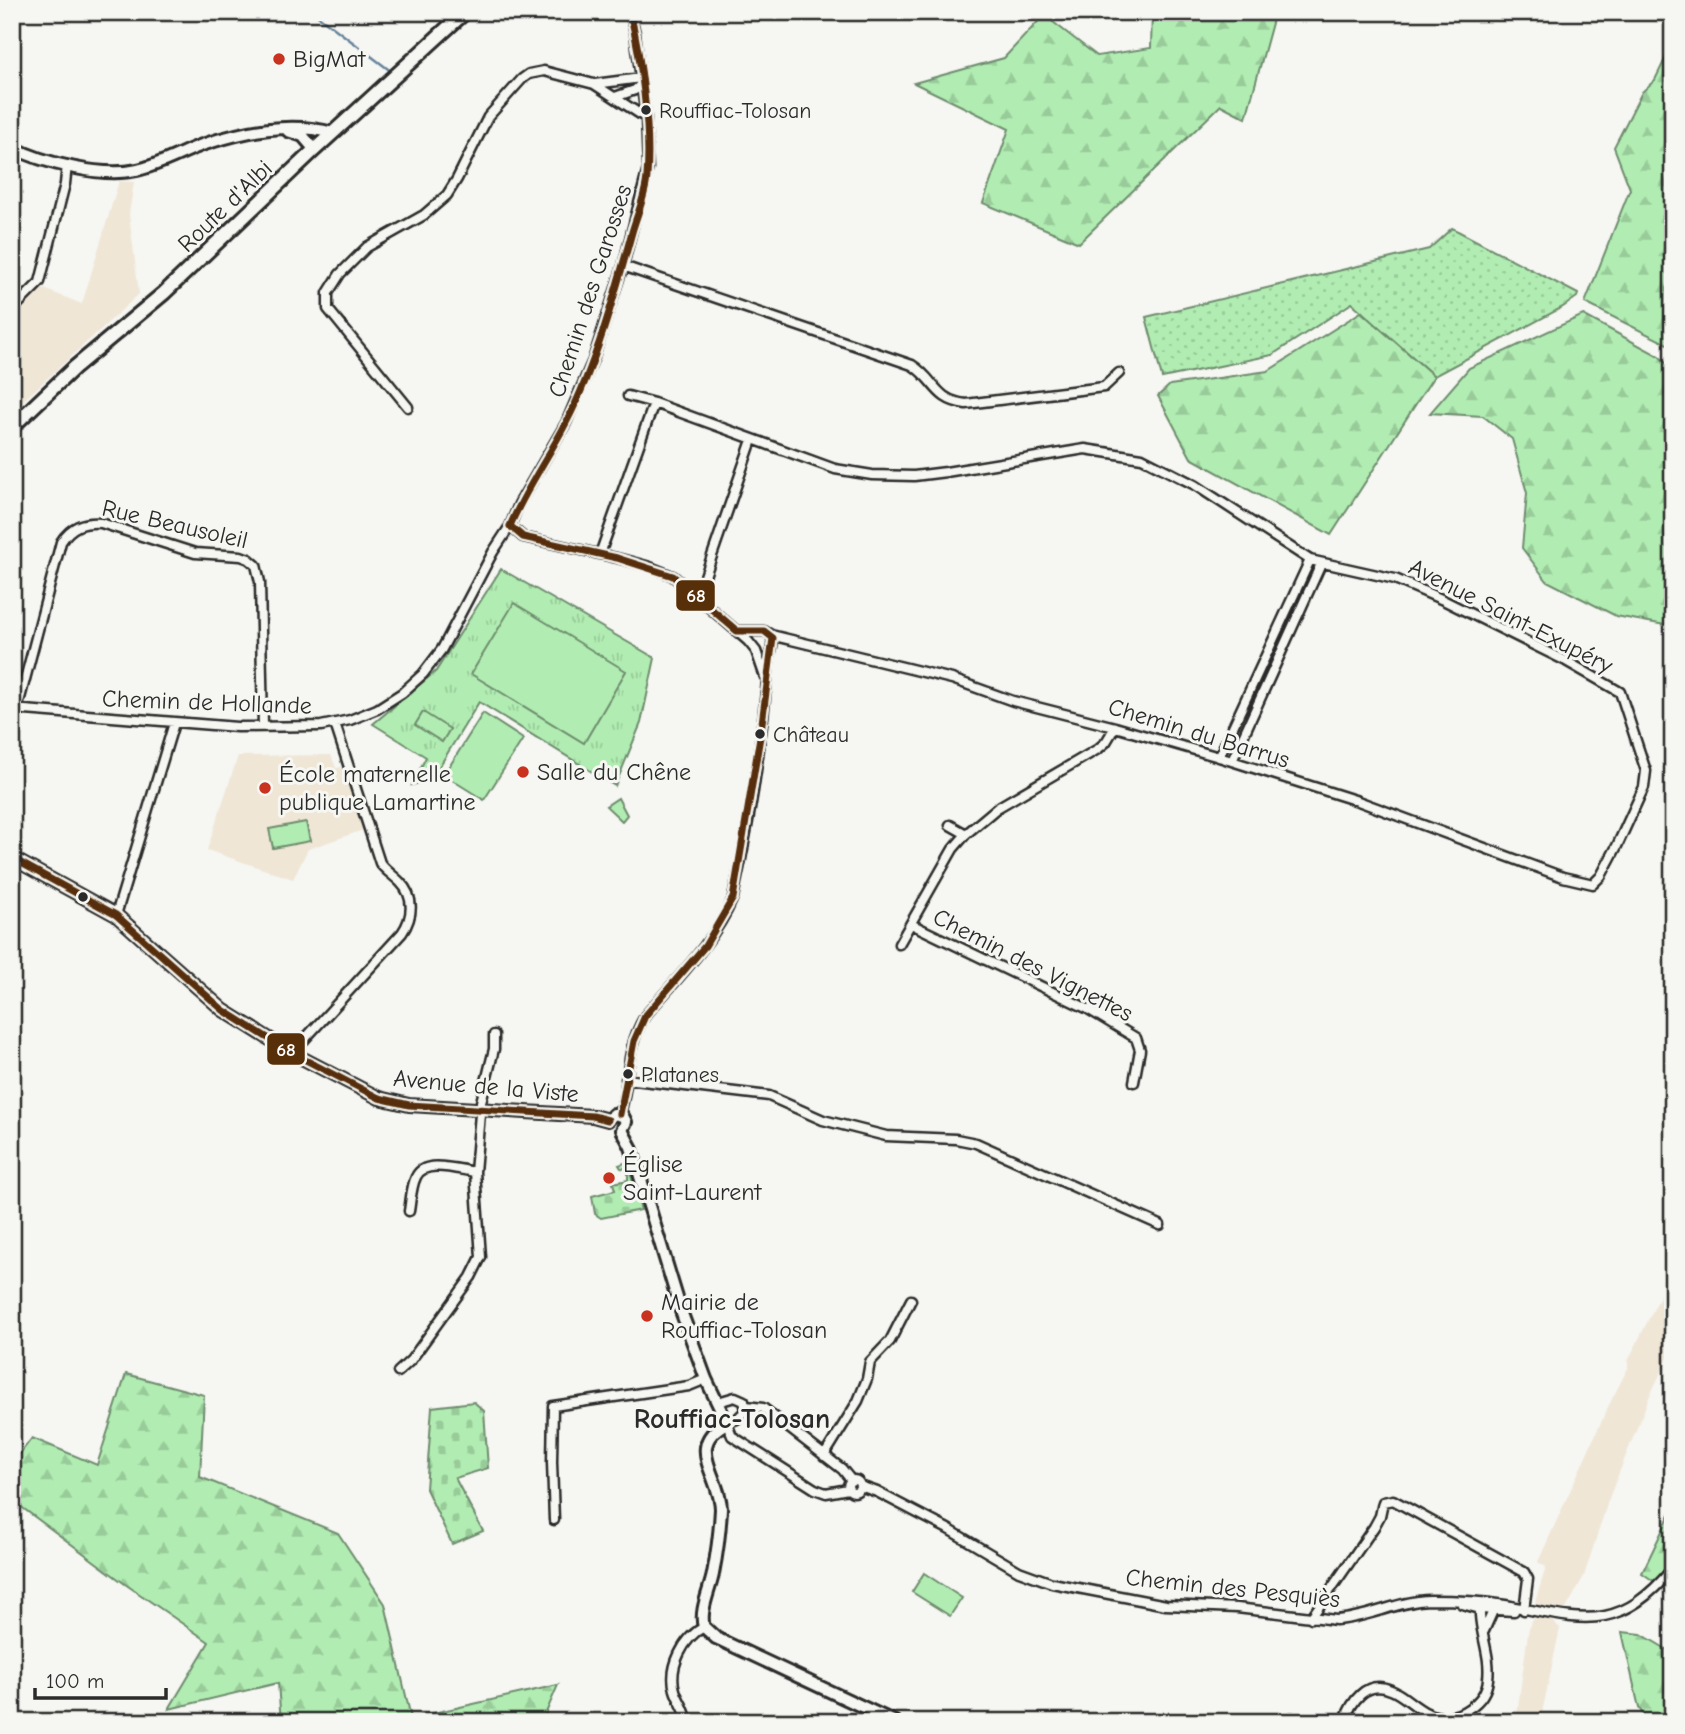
<svg xmlns="http://www.w3.org/2000/svg" width="1685" height="1734" viewBox="0 0 1685 1734" font-family="'Comic Neue',sans-serif">
  <defs>
    <pattern id="grass-dots" width="8" height="8" patternUnits="userSpaceOnUse" patternTransform="scale(1.75)"><rect width="8" height="8" fill="#b1edb2"/><path d="M2 2h.1M6 6h.1" fill="none" stroke="#98cb99" stroke-width="1.8" stroke-linecap="round"/></pattern>
    <pattern id="forest-firs" width="22" height="20" patternUnits="userSpaceOnUse" patternTransform="scale(1.75)"><rect width="22" height="20" fill="#b1edb2"/><path d="M5 1l3.5 6h-7zM16 11l3.5 6h-7z" fill="#98cb99"/></pattern>
    <pattern id="cemetery-stones" width="16" height="16" patternUnits="userSpaceOnUse" patternTransform="scale(1.75)"><rect width="16" height="16" fill="#b1edb2"/><path d="M2 7V4a2 2 0 0 1 4 0v3zM10 15v-3a2 2 0 0 1 4 0v3z" fill="#98cb99"/></pattern>
    <pattern id="park-tufts" width="24" height="20" patternUnits="userSpaceOnUse" patternTransform="scale(1.75)"><rect width="24" height="20" fill="#b1edb2"/><path d="M3 7l-1-3M5 7V3M7 7l1-3M15 17l-1-3M17 17v-4M19 17l1-3" fill="none" stroke="#98cb99"/></pattern>
  </defs>
  <rect width="100%" height="100%" fill="#f6f6f2"/>
  <filter id="ink" filterUnits="userSpaceOnUse"><feTurbulence type="fractalNoise" baseFrequency=".0143" numOctaves="2"/><feDisplacementMap in="SourceGraphic" scale="14" xChannelSelector="R" yChannelSelector="G"/><feConvolveMatrix kernelMatrix="1 2 1 2 8 2 1 2 1" color-interpolation-filters="sRGB"/></filter>
  <g filter="url(#ink)">
    <path fill="#efe6d6" d="M 119,181 L 134,182 L 129,214 L 139,294 L 12,411 L 12,293 L 44,289 L 82,304 Z
      M 331,755 L 336,768 L 343,767 L 363,830 L 308,849 L 293,879 L 207,850 L 238,756 Z
      M 1673,1270 L 1673,1348 L 1650,1395 L 1609,1498 L 1584,1576 L 1566,1609 L 1555,1612 L 1542,1608 L 1535,1602 L 1546,1567 L 1538,1562 L 1608,1407 L 1628,1368 L 1628,1361 Z
      M 1540,1617 L 1552,1621 L 1560,1628 L 1540,1722 L 1516,1722 L 1528,1633 L 1531,1620 Z"/>
    <path fill="url(#grass-dots)" stroke="#6e8c6e" stroke-width="2" d="M 1452,228 L 1578,294 L 1577,297 L 1563,307 L 1434,376 L 1352,303 L 1272,355 L 1162,378 L 1146,317 L 1429,249 Z"/>
    <path fill="url(#forest-firs)" stroke="#6e8c6e" stroke-width="2" d="M 1152,12 L 1275,12 L 1246,118 L 1221,105 L 1079,243 L 983,203 L 1009,129 L 914,83 L 1004,58 L 1044,15 L 1097,56 L 1151,48 Z
      M 1670,49 L 1673,51 L 1673,347 L 1585,303 L 1630,189 L 1614,147 L 1642,92 L 1655,80 Z
      M 1361,312 L 1434,376 L 1331,535 L 1191,458 L 1158,396 L 1170,385 L 1268,371 Z
      M 1583,315 L 1659,356 L 1673,370 L 1673,620 L 1665,625 L 1616,616 L 1547,581 L 1522,548 L 1527,493 L 1512,439 L 1483,416 L 1430,413 L 1469,368 Z
      M 126,1374 L 204,1395 L 200,1477 L 338,1533 L 385,1604 L 411,1718 L 558,1685 L 542,1722 L 281,1722 L 278,1683 L 169,1709 L 209,1642 L 125,1584 L 12,1500 L 12,1464 L 32,1438 L 97,1465 Z
      M 1673,1508 L 1673,1560 L 1655,1582 L 1642,1573 Z
      M 1622,1632 L 1641,1634 L 1673,1653 L 1673,1722 L 1648,1722 L 1639,1708 Z"/>
    <path fill="url(#cemetery-stones)" stroke="#6e8c6e" stroke-width="2" d="M 627,1162 L 641,1210 L 601,1218 L 595,1214 L 592,1196 L 615,1190 L 613,1183 L 628,1180 L 628,1169 L 621,1168 L 619,1165 Z
      M 474,1402 L 484,1411 L 488,1468 L 455,1478 L 483,1531 L 452,1544 L 426,1489 L 432,1407 Z"/>
    <path fill="url(#park-tufts)" stroke="#6e8c6e" stroke-width="2" d="M 501,569 L 655,658 L 641,723 L 615,786 L 479,702 L 431,780 L 412,785 L 426,757 L 373,724 L 436,671 Z
      M 618,798 L 627,815 L 622,821 L 606,806 Z"/>
    <path fill="#b1edb2" stroke="#6e8c6e" stroke-width="2" d="M 514,603 L 626,671 L 584,743 L 471,674 Z
      M 423,712 L 450,729 L 442,742 L 415,725 Z
      M 483,713 L 523,739 L 484,800 L 444,775 Z
      M 306,822 L 310,841 L 273,848 L 269,829 Z
      M 924,1573 L 962,1598 L 950,1616 L 912,1592 Z"/>
    <g fill="none" stroke-linecap="round" stroke-linejoin="round">
      <path stroke="#65849d" stroke-width="2.5" d="M 313,12 L 392,72"/>
      <defs>
        <path id="street" d="M 595,84 L 641,78
          M 615,97 L 635,90 L 641,84
          M 623,266 L 912,365 C 936,380 934,400 966,404 L 1104,387 L 1119,373
          M 12,310 L 40,282 L 65,184 L 67,165
          M 628,396 L 654,403
          M 408,407 L 328,309 L 328,293 L 340,274 L 367,247 L 424,215 L 447,195 L 457,179 L 488,117 L 522,79 L 529,74 L 544,71 L 594,84 L 646,118
          M 510,526 L 523,537 L 617,558 L 650,567 L 673,576 L 748,641 L 756,651 L 765,677
          M 600,554 L 654,403 L 835,469 L 872,475 L 914,476 L 946,472 L 1085,449 L 1142,458 L 1195,485 L 1310,560 L 1395,579 L 1441,599 L 1566,661 L 1620,692 L 1646,771 L 1644,787 L 1617,846 L 1601,876 L 1593,884 L 1563,877 L 1358,801 L 1219,757 L 1115,727 L 1013,701 L 952,679 L 771,635
          M 694,594 L 704,579 L 752,440
          M 12,709 L 237,727 L 321,726 L 350,720 L 377,709 L 402,693 L 423,674 L 442,649 L 493,552 L 510,526 L 519,504 L 566,423 L 593,360 L 623,266 L 648,168 L 646,118 L 635,33 L 630,12
          M 17,710 L 61,542 C 71,526 83,522 101,523 L 195,553 L 241,556 L 249,559 L 256,565 L 260,582 L 263,726
          M 1219,757 L 1310,560
          M 1232,761 L 1321,564
          M 966,834 L 997,808 L 1098,749 L 1106,742 L 1115,727
          M 116,915 L 174,723
          M 911,924 L 1088,1009 L 1136,1038 L 1140,1050 L 1134,1082
          M 899,944 L 953,849 L 966,834 L 950,825
          M 292,1053 L 402,933 C 413,917 415,897 400,882 C 393,875 386,871 380,863 L 335,724
          M 626,1079 L 769,1096 L 823,1120 L 886,1136 L 956,1139 L 976,1143 L 1160,1225
          M 620,1114 C 631,1078 624,1052 645,1016 C 677,978 713,944 733,898 C 750,820 762,740 769,661 C 770,651 775,644 771,635 L 764,631 L 737,631
          M 409,1211 C 411,1200 411,1187 416,1177 C 424,1158 459,1170 475,1172
          M 398,1372 L 411,1360 L 471,1277 L 481,1257 L 475,1172 L 481,1102 L 494,1049 L 494,1035
          M 718,1402 L 735,1397 L 744,1401 L 746,1410 L 737,1419 L 727,1423 L 732,1436 L 815,1489 L 826,1493 L 848,1489
          M 746,1406 L 763,1408 L 842,1469 L 851,1480
          M 824,1456 L 858,1401 L 867,1379 L 870,1362 L 890,1341 L 911,1300
          M848 1486a6 6 0 1 1 12 0a6 6 0 1 1-12 0Z
          M 860,1486 L 877,1492 L 948,1529 L 1019,1571 L 1052,1583 L 1166,1605 L 1237,1608 L 1336,1620 C 1368,1618 1398,1601 1430,1600 C 1455,1600 1480,1601 1505,1605 C 1580,1619 1617,1636 1673,1568
          M 554,1520 L 552,1462 L 553,1406 L 689,1386 L 706,1379
          M 1462,1604 L 1480,1609 L 1514,1611
          M 1311,1618 L 1374,1527 L 1380,1516 L 1383,1502 L 1393,1500 L 1524,1572 L 1528,1579 L 1524,1610
          M 687,1722 C 687,1710 678,1701 675,1690 C 668,1667 684,1637 704,1627
          M 1277,1722 L 1291,1718 L 1320,1722
          M 1344,1722 C 1351,1702 1366,1679 1391,1690 C 1404,1695 1414,1707 1427,1713 C 1440,1720 1457,1717 1468,1709 C 1479,1702 1487,1692 1488,1679 C 1491,1657 1481,1636 1480,1615 L 1480,1609 L 1487,1603 L 1492,1613 L 1484,1631"/>
        <path id="secondary" d="M 288,131 L 303,136 L 315,150
          M 12,147 C 43,163 102,178 137,170 C 160,165 180,153 202,145 C 244,131 290,121 333,133
          M 12,858 L 116,915 L 223,1010 L 292,1053 L 379,1098 L 409,1105 L 593,1116 L 608,1120
          M 608,1120 L 614,1114 L 623,1116 L 626,1122 L 622,1130
          M 622,1130 L 631,1147 L 681,1311 L 706,1379 L 727,1423 C 683,1445 721,1477 721,1509 C 720,1530 717,1553 713,1574 C 710,1590 699,1611 704,1627 L 716,1638 L 895,1722"/>
        <path id="primary" d="M 12,427 L 74,368 L 164,293 L 312,152 L 465,12"/>
      </defs>
      <use href="#street" stroke="#2b2b2b" stroke-width="13"/>
      <use href="#secondary" stroke="#2b2b2b" stroke-width="16"/>
      <use href="#primary" stroke="#2b2b2b" stroke-width="18"/>
      <use href="#street" stroke="#f6f6f2" stroke-width="8"/>
      <use href="#secondary" stroke="#f6f6f2" stroke-width="10"/>
      <use href="#primary" stroke="#f6f6f2" stroke-width="12"/>
      <defs>
        <path id="bus-1" d="M 510,526 L 523,537 L 617,558 L 673,576 L 737,631 L 764,631 L 773,638 L 761,731 L 733,898 L 705,946 L 645,1016 L 634,1041 L 620,1114
          M 510,526 C 525,490 548,458 566,423 C 595,367 615,294 632,232 C 637,214 646,195 647,176 C 651,129 641,58 630,12
          M 12,858 L 116,915 L 223,1010 L 292,1053 L 379,1098 L 409,1105 L 593,1116 L 608,1120"/>
      </defs>
      <use href="#bus-1" stroke="#f6f6f2" stroke-width="12"/>
      <use href="#bus-1" stroke="#572f08" stroke-width="7"/>
    </g>
  </g>
  <g fill="#c8321e" stroke="#f6f6f2" stroke-width="2.5">
    <circle cx="279" cy="59" r="7"/>
    <circle cx="523" cy="772" r="7"/>
    <circle cx="265" cy="788" r="7"/>
    <circle cx="609" cy="1178" r="7"/>
    <circle cx="647" cy="1316" r="7"/>
  </g>
  <g fill="#2b2b2b" stroke="#f6f6f2" stroke-width="2.5">
    <circle cx="646" cy="110" r="6"/>
    <circle cx="760" cy="734" r="6"/>
    <circle cx="83" cy="897" r="6"/>
    <circle cx="628" cy="1074" r="6"/>
  </g>
  <g text-anchor="middle" stroke-width="6" stroke-linejoin="round" paint-order="stroke">
    <g font-size="22" fill="#2b2b2b" stroke="#f6f6f2" text-anchor="start">
      <text x="659" y="118">Rouffiac-Tolosan</text>
      <text x="773" y="742">Château</text>
      <text x="641" y="1082">Platanes</text>
    </g>
    <g font-size="24" fill="#2b2b2b" stroke="#f6f6f2" text-anchor="start">
      <text x="293" y="67">BigMat</text>
      <text x="537" y="780">Salle du Chêne</text>
      <text x="279" y="782">École maternelle<tspan x="279" dy="28">publique Lamartine</tspan></text>
      <text x="623" y="1172">Église<tspan x="623" dy="28">Saint-Laurent</tspan></text>
      <text x="661" y="1310">Mairie de<tspan x="661" dy="28">Rouffiac-Tolosan</tspan></text>
    </g>
    <g font-size="24" fill="#2b2b2b" stroke="#f6f6f2">
      <text transform="translate(225 206) rotate(-44)" y="8">Route d'Albi</text>
      <text transform="translate(590 291) rotate(-72)" y="8">Chemin des Garosses</text>
      <text transform="translate(175 524) rotate(13)" y="8">Rue Beausoleil</text>
      <text transform="translate(1511 616) rotate(27)" y="8">Avenue Saint-Exupéry</text>
      <text transform="translate(207 702) rotate(2)" y="8">Chemin de Hollande</text>
      <text transform="translate(1199 733) rotate(17)" y="8">Chemin du Barrus</text>
      <text transform="translate(1033 965) rotate(27)" y="8">Chemin des Vignettes</text>
      <text transform="translate(486 1086) rotate(5)" y="8">Avenue de la Viste</text>
      <text transform="translate(1233 1588) rotate(6)" y="8">Chemin des Pesquiès</text>
    </g>
    <g font-size="28" font-weight="bold" fill="#2b2b2b" stroke="#f6f6f2">
      <text x="732" y="1428">Rouffiac-Tolosan</text>
    </g>
  </g>
  <g stroke="#f6f6f2" stroke-width="2.5">
    <rect x="675" y="579" width="41" height="33" rx="7" fill="#572f08"/>
    <rect x="266" y="1032" width="40" height="34" rx="7" fill="#572f08"/>
  </g>
  <g font-size="19" text-anchor="middle" font-weight="bold" fill="#fff">
    <text x="696" y="602">68</text>
    <text x="286" y="1056">68</text>
  </g>
  <rect width="1685" height="1734" fill="none" stroke="#f6f6f2" stroke-width="42"/>
  <rect x="21" y="21" width="1643" height="1692" fill="none" stroke="#2b2b2b" stroke-width="2.5" filter="url(#ink)"/>
  <path d="M35 1688v10h131v-10" fill="none" stroke="#2b2b2b" stroke-width="3.5"/>
  <text x="46" y="1688" font-size="21" fill="#2b2b2b" stroke="#f6f6f2" stroke-width="5" paint-order="stroke">100 m</text>
</svg>
